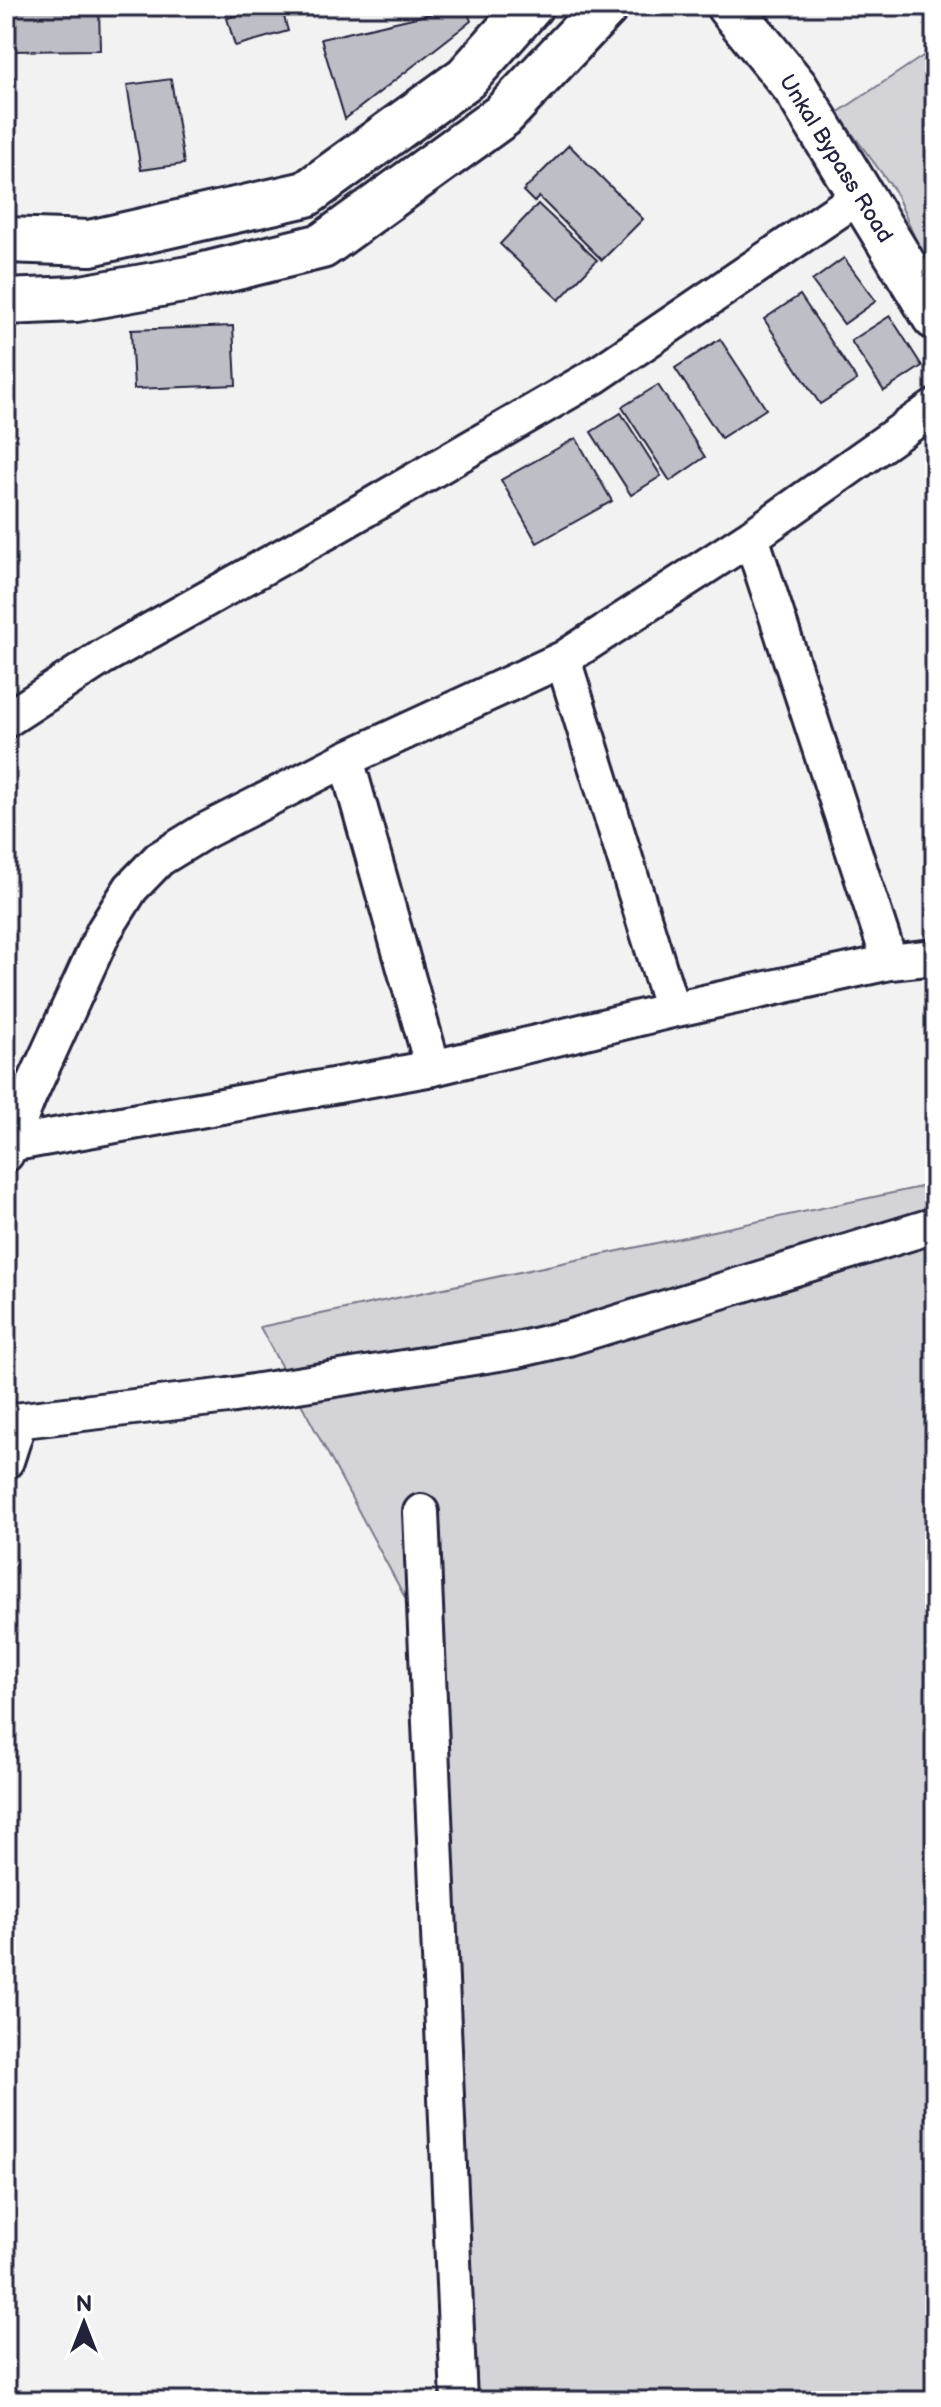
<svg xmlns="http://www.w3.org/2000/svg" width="941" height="2407" viewBox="0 0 941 2407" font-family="'Balsamiq Sans',sans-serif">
  <rect width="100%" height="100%" fill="#f2f2f3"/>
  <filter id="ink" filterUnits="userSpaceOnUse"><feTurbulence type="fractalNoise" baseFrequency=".0125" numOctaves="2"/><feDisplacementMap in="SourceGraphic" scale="16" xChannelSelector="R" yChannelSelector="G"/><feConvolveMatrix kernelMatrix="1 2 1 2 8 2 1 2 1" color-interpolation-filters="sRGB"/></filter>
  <g filter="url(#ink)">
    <path fill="#d3d3d8" stroke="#7a7a8a" stroke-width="2" d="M 935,48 L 935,286 L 895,191 L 837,113 Z
      M 935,1184 L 935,2401 L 438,2401 L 443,2364 L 431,1646 L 260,1327 Z"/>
    <path fill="#bebec6" stroke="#22223b" stroke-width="2" d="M 6,6 L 99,6 L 100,50 L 6,51 Z
      M 269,6 L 281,6 L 288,31 L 235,46 L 227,18 Z
      M 465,6 L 471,21 L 345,119 L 321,39 Z
      M 171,79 L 184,164 L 141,170 L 127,85 Z
      M 569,145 L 643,219 L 602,260 L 539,197 L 534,202 L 523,191 Z
      M 538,204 L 597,260 L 559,300 L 500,244 Z
      M 844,258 L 876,301 L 844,324 L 812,281 Z
      M 800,295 L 857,380 L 820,404 L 764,319 Z
      M 890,316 L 922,366 L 884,391 L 851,341 Z
      M 233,326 L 236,385 L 134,389 L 131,330 Z
      M 720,339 L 766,409 L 721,438 L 675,368 Z
      M 658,385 L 705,457 L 670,481 L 622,407 Z
      M 621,413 L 661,476 L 631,495 L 591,432 Z
      M 576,438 L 612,501 L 537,543 L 501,480 Z"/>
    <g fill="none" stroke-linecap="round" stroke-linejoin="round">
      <defs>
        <path id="minor" d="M 751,537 L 890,962
          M 563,659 L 672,1010
          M 6,720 L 103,657 L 326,532 L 595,376 L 861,195
          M 346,759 L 433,1068
          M 10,1144 L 433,1068 L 672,1010 L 890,962 L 935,957
          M 6,1154 L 28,1098 L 104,931 L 131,888 L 159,859 L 203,832 L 346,759 L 563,659 L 751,537 L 935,407
          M 6,1422 L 228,1396 L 517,1350 L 568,1338 L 935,1225
          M 6,1461 L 19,1421
          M 421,1512 L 459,2401"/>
        <path id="secondary" d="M 729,6 L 795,87 L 935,317
          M 6,240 L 90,243 L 306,194 L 466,78 L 530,6
          M 6,302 L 76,299 L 188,279 L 322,246 L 502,116 L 606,6"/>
      </defs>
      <use href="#minor" stroke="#22223b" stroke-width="40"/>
      <use href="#secondary" stroke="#22223b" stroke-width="50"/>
      <use href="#minor" stroke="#fff" stroke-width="34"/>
      <use href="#secondary" stroke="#fff" stroke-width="44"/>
    </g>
  </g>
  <g text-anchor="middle" stroke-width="6" stroke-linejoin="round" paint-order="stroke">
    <g font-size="22" fill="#22223b" stroke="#fff">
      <text transform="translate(837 158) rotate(58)" y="8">Unkal Bypass Road</text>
    </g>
  </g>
  <rect width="941" height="2407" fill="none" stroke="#fff" stroke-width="32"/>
  <rect x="16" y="16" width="909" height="2375" fill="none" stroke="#22223b" stroke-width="3" filter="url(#ink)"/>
  <g transform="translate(84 2323)" stroke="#ffffff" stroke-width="6" paint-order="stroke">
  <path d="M0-6L14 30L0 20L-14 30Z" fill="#22223b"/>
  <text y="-12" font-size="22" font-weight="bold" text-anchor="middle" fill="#22223b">N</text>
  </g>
</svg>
